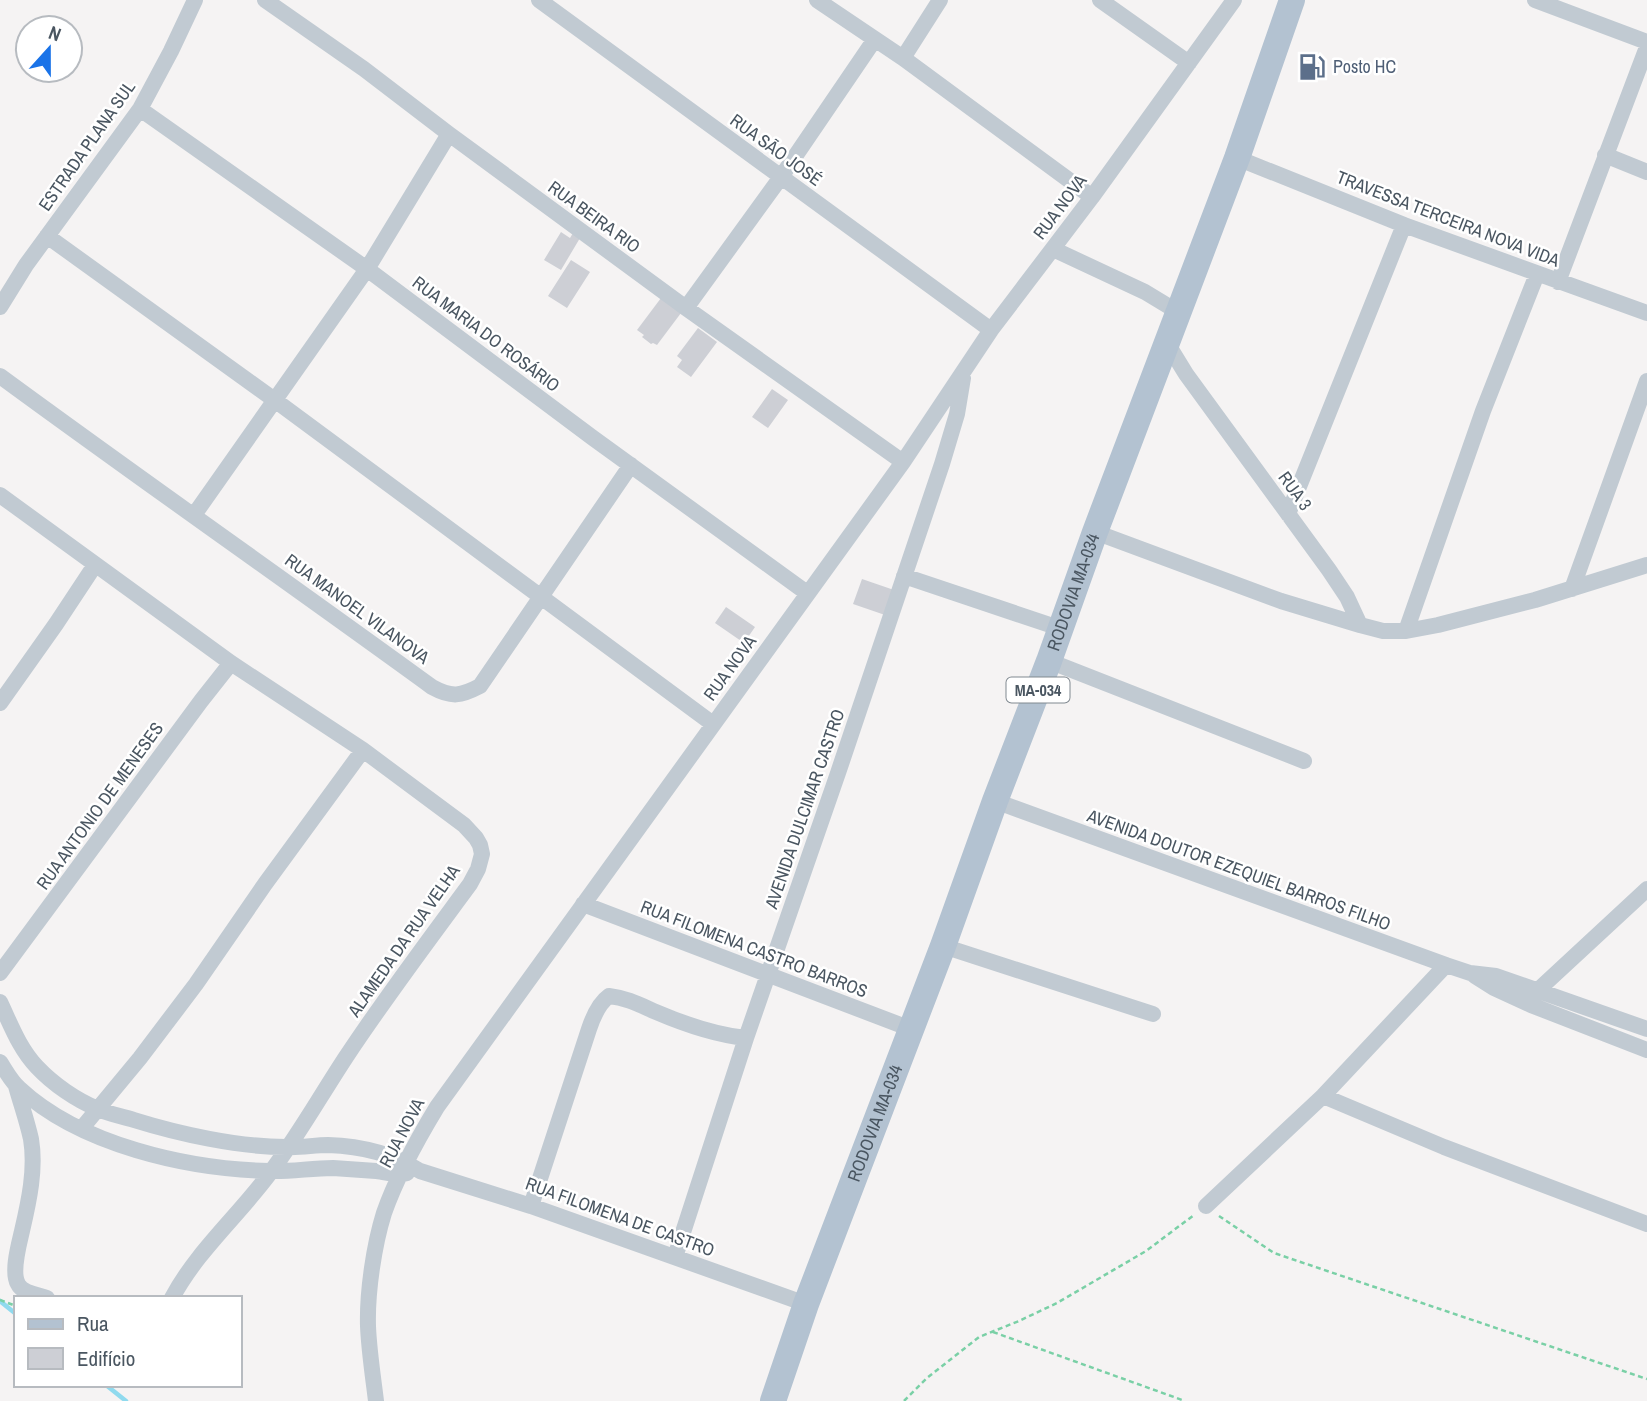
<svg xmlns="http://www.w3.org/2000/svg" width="1647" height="1401" viewBox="0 0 1647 1401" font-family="'Archivo Narrow',sans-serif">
  <rect width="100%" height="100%" fill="#f5f3f3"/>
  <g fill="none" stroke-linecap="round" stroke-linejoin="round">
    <path stroke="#90daee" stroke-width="4.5" d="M 0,1301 L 16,1314
      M 106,1385 L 126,1401"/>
  </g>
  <path fill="#cdcfd5" d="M 561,232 L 570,238 L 573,233 L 580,238 L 561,270 L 544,260 Z
    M 571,260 L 590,272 L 567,308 L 548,296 Z
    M 661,298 L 681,313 L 657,345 L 653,343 L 651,344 L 642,337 L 644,335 L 637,330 Z
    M 698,328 L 717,342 L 691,377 L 677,367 L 682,360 L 677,356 Z
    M 772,389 L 788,400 L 768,428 L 752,417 Z
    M 862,579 L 894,590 L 885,615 L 853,604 Z
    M 726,607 L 755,627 L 744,643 L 715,623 Z"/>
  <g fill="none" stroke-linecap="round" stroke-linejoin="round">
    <path stroke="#7ad0a6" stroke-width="2.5" stroke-dasharray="5 3.5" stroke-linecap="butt" d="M 1219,1216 L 1274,1253 L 1647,1379
      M 0,1300 L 16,1306
      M 993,1332 L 1185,1401
      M 904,1401 L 927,1378 L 979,1337 L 1019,1321 L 1057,1303 L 1146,1251 L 1194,1215"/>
    <path stroke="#c1cad2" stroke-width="16" d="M 265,0 L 364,69 L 449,134 L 686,308 L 903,462
      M 539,0 L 991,330
      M 817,0 L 903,58 L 1092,197
      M 1100,0 L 1189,63
      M 1535,0 L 1647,42
      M 903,58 L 940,0
      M 140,109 L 367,269 L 593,438 L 807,593
      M 1605,155 L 1647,172
      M 1237,158 L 1404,225 L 1647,313
      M 47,236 L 276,401 L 713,724
      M 1053,249 L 1145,292 L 1178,312
      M 1558,282 L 1647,47
      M 0,307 L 26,265 L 140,109 L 171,51 L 195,0
      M 686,308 L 781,177 L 875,39
      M 1167,343 L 1186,374 L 1329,570 L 1347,597 L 1360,625 L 1383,631 L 1406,631 L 1438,625 L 1535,600 L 1647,565
      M 0,376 C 143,481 289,583 432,687 C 452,698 461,696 480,686 L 631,465
      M 0,495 L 231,663 L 363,750 L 464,825 L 476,838 L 480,845 L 482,854 L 478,869 L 470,884 C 428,941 385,998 346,1057 C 321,1095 298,1136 270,1173 C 239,1215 197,1251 172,1298
      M 1288,514 L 1404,225
      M 194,515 L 367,269 L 449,134
      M 1095,532 L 1281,601 L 1360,625
      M 904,576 L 1059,628
      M 1572,589 L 1647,381
      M 1406,631 L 1483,411 L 1537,274
      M 1049,661 L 1304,761
      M 0,703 L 56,624 L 95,565
      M 995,801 L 1446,965 L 1470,973 L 1496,976 L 1647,1029
      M 583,904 L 911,1029
      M 943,946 L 1153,1014
      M 0,973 L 201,701 L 231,663
      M 1475,976 L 1494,988 L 1531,1005 L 1647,1050
      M 1537,991 L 1647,889
      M 0,1002 C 11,1025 19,1048 37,1067 C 53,1084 76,1100 98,1109 C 109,1114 122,1116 134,1120 C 179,1134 238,1147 286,1147 C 300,1148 314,1145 328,1145 C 360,1146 393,1154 420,1171 L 531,1206 L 806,1304
      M 0,1062 C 6,1071 11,1081 19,1088 C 80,1145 187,1169 269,1171 C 290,1172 311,1168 333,1168 C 347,1169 361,1170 376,1171 C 387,1172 397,1176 407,1173
      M 16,1086 C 21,1104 27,1121 31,1139 C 36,1169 29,1201 22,1231 C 19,1244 11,1272 18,1284 C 22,1293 38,1295 47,1298
      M 1323,1096 L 1444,1147 L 1647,1224
      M 82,1128 L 140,1058 L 196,984 L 265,884 L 363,750
      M 531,1206 L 589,1029 C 593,1017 599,1003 609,996 C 627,998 640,1005 656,1012 C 684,1024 715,1035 746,1038
      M 1206,1206 L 1323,1096 L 1446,965
      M 675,1257 L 746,1038 L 838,773 L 942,464 L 957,414 L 963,378
      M 376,1401 C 373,1376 369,1351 368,1326 C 367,1292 374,1245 384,1213 C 397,1176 417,1140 437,1107 L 903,462 L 991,330 L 1092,197 L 1234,0"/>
    <path stroke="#b3c2d1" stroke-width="26" id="s1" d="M 773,1401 L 806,1304 L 943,946 L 995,801 L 1049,661 L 1095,532 L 1237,158 L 1292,0"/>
  </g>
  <defs>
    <symbol id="fuel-bare" viewBox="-9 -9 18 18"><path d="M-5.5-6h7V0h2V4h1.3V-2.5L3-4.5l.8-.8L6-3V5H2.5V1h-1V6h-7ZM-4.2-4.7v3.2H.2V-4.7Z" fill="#5c6f8a" stroke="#fff" stroke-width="2.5" paint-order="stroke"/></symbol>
  </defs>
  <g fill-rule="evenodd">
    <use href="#fuel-bare" x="1293" y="48" width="38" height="38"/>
  </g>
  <g text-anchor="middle" stroke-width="5" stroke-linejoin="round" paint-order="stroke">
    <rect fill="#fff" stroke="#808990" stroke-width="2" x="1006.5" y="677.5" width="63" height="25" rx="5"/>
    <g font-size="16" font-weight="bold" fill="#4a5661">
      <text x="1038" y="696">MA-034</text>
    </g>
    <g font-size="18" fill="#4e5e75" stroke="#fff" text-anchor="start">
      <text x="1333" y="73">Posto HC</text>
    </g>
    <g font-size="18" fill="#4a5661" stroke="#fff">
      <text transform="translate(87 146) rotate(-55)" y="6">ESTRADA PLANA SUL</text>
      <text transform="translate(776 150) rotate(36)" y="6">RUA SÃO JOSÉ</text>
      <text transform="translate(1060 207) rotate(-53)" y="6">RUA NOVA</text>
      <text transform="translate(594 217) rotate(36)" y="6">RUA BEIRA RIO</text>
      <text transform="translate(1448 219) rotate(21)" y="6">TRAVESSA TERCEIRA NOVA VIDA</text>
      <text transform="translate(486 334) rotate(37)" y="6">RUA MARIA DO ROSÁRIO</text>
      <text transform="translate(1295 491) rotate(54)" y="6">RUA 3</text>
      <text dy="6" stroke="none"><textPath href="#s1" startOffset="863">RODOVIA MA-034</textPath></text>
      <text transform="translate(357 609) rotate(36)" y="6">RUA MANOEL VILANOVA</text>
      <text transform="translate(730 668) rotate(-54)" y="6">RUA NOVA</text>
      <text transform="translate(100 806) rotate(-54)" y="6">RUA ANTONIO DE MENESES</text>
      <text transform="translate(805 809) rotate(-71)" y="6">AVENIDA DULCIMAR CASTRO</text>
      <text transform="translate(1239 870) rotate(20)" y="6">AVENIDA DOUTOR EZEQUIEL BARROS FILHO</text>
      <text transform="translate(404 941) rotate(-55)" y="6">ALAMEDA DA RUA VELHA</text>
      <text transform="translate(754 949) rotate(21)" y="6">RUA FILOMENA CASTRO BARROS</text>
      <text dy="6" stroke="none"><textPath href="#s1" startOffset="296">RODOVIA MA-034</textPath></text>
      <text transform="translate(402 1133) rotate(-62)" y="6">RUA NOVA</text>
      <text transform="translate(620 1217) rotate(20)" y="6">RUA FILOMENA DE CASTRO</text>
    </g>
  </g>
  <rect x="14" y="1296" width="228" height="91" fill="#ffffff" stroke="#b7bbc0" stroke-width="2"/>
  <rect x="28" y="1319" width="35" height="10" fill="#b3c2d1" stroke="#b7bbc0" stroke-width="2"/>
  <text x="77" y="1331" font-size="21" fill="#4a5661">Rua</text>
  <rect x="28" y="1348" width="35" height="21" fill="#cdcfd5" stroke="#b7bbc0" stroke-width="2"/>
  <text x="77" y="1366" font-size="21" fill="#4a5661">Edifício</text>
  <g transform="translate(49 49) rotate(21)"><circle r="33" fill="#ffffff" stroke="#b7bbc0" stroke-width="2"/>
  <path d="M0-5L12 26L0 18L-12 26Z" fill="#1a73e8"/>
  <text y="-10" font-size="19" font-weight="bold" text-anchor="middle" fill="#4a5661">N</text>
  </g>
</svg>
